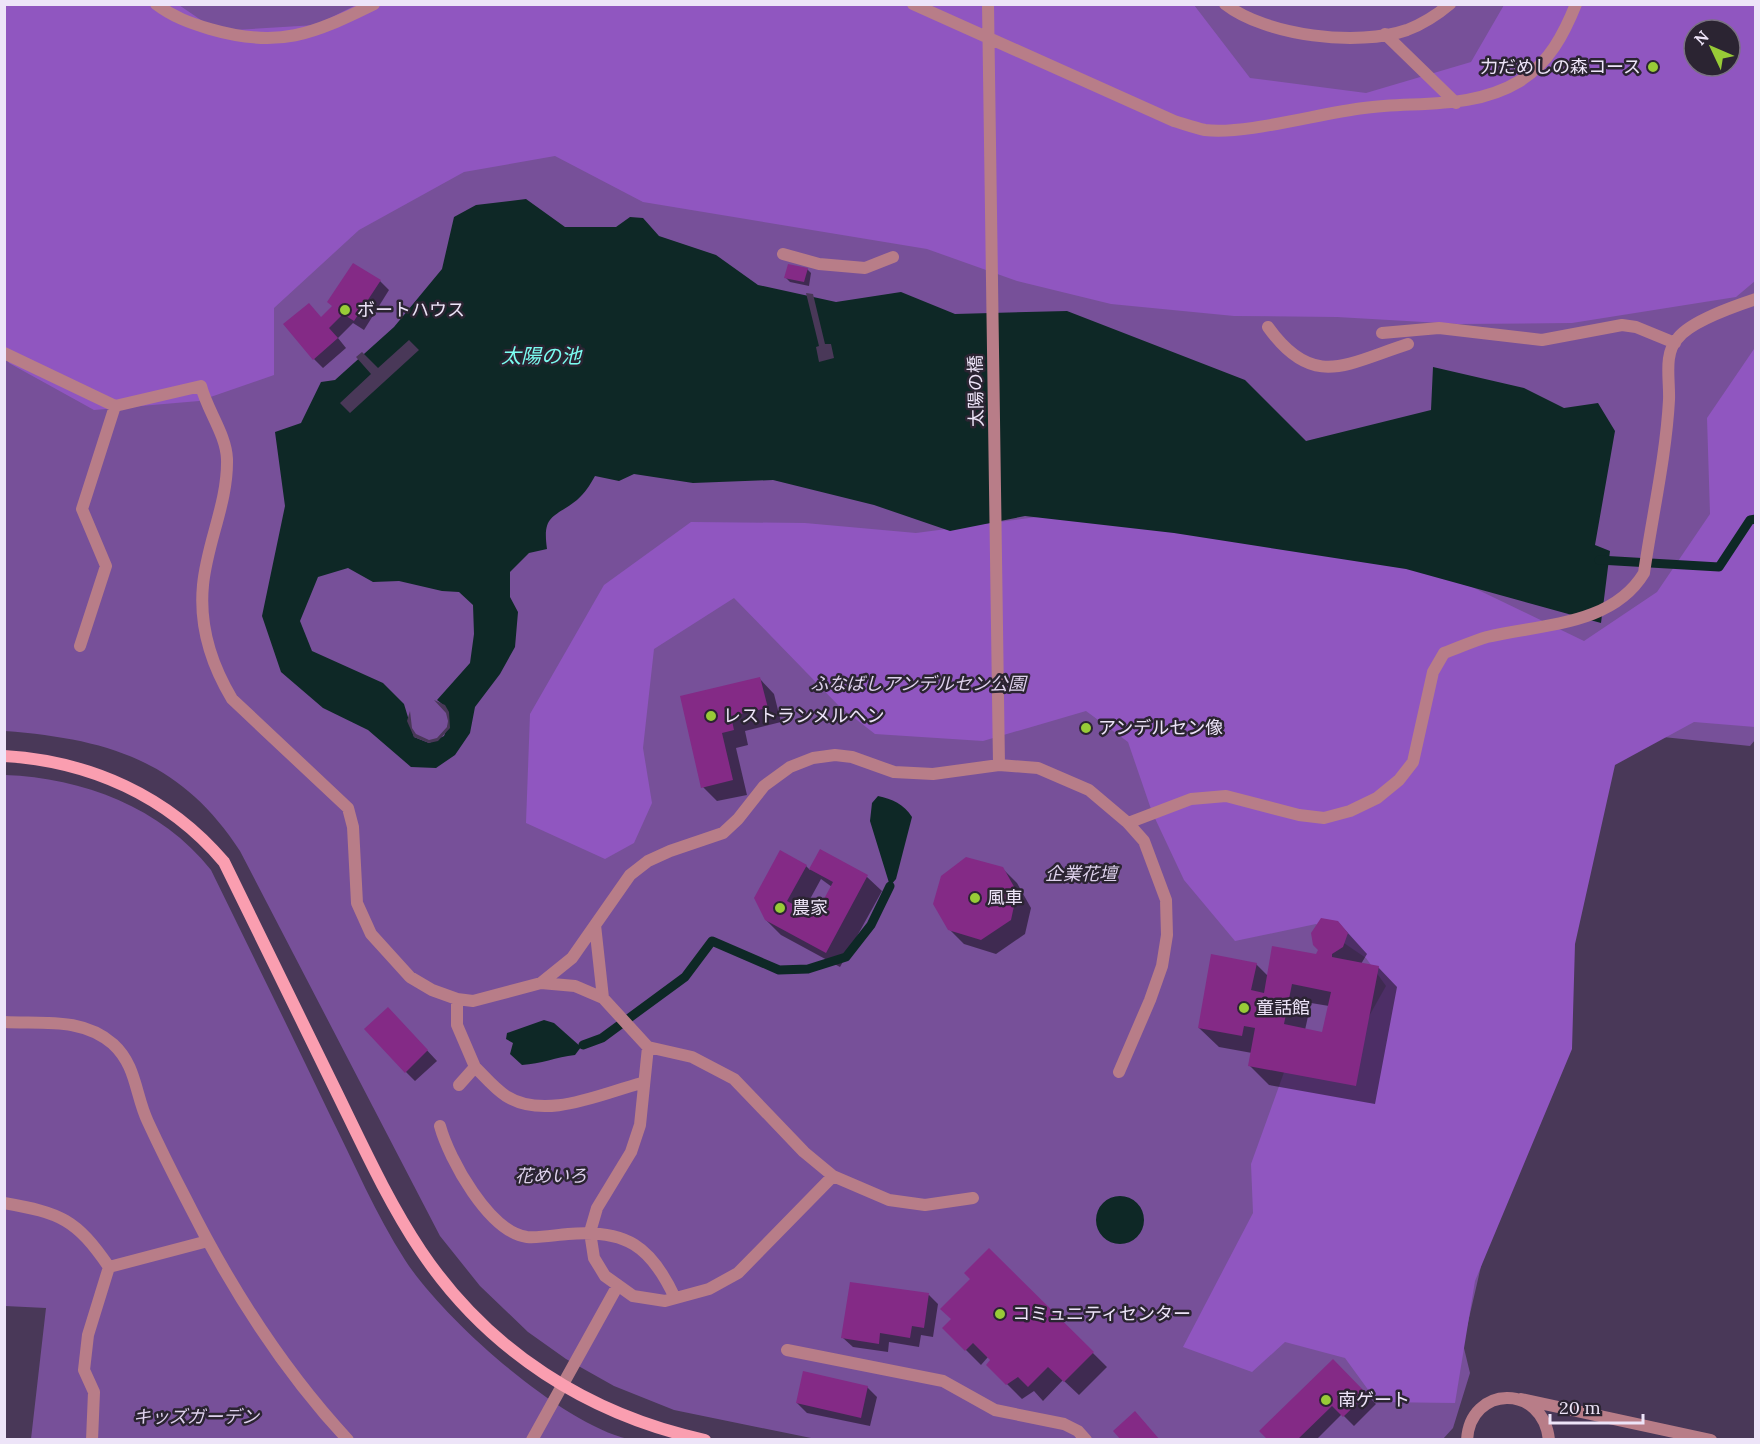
<svg xmlns="http://www.w3.org/2000/svg" width="1760" height="1444" viewBox="0 0 1760 1444" font-family="Lora,'Noto Sans JP',serif">
  <rect width="100%" height="100%" fill="#493858"/>
  <path fill="#775099" fill-rule="evenodd" d="M 4,5 L 1755,5 L 1755,740 L 1750,746 L 1605,731 L 1463,1344 L 1470,1373 L 1453,1428 L 1443,1439 L 816,1439 L 674,1410 L 614,1386 L 566,1359 L 528,1332 L 480,1286 L 440,1236 L 240,851 C 181,760 107,739 5,731 ZM 1694,30 L 1730,30 L 1730,66 L 1694,66 Z
    M 5,775 C 83,778 161,807 211,870 C 251,952 291,1033 330,1115 C 354,1163 376,1215 405,1260 C 444,1320 559,1422 628,1439 L 31,1439 L 46,1308 L 5,1306 Z"/>
  <path fill="#9056c0" fill-rule="evenodd" d="M 358,4 L 1194,5 L 1250,78 L 1366,93 L 1471,62 L 1504,5 L 1755,5 L 1755,281 L 1736,297 L 1572,323 L 1458,324 L 1337,317 L 1234,316 L 1111,304 L 1017,281 L 927,249 L 643,202 L 555,156 L 464,172 L 359,230 L 274,308 L 274,375 L 199,401 L 94,410 L 9,363 L 5,356 L 4,5 L 179,5 L 217,31 L 316,25 ZM 1694,30 L 1730,30 L 1730,66 L 1694,66 Z
    M 1754,349 L 1755,727 L 1694,722 L 1615,765 L 1575,944 L 1572,1049 L 1475,1281 L 1455,1403 L 1377,1402 L 1345,1358 L 1285,1342 L 1252,1372 L 1183,1347 L 1253,1213 L 1251,1164 L 1287,1064 L 1341,1066 L 1386,986 L 1366,958 L 1316,924 L 1235,941 L 1184,880 L 1152,812 L 1128,742 L 1086,711 L 983,741 L 875,734 L 839,706 L 734,598 L 654,649 L 643,748 L 652,803 L 634,843 L 605,859 L 526,823 L 530,714 L 604,585 L 691,522 L 805,523 L 916,533 L 1052,515 L 1284,527 L 1472,587 L 1584,641 L 1657,592 L 1710,514 L 1707,418 Z"/>
  <path fill="#0e2826" fill-rule="evenodd" d="M 526,199 L 565,227 L 616,227 L 630,217 L 643,218 L 659,236 L 716,255 L 758,285 L 836,302 L 901,292 L 955,314 L 1067,311 L 1245,380 L 1306,441 L 1431,410 L 1433,367 L 1524,388 L 1564,408 L 1598,403 L 1615,431 L 1595,545 L 1610,551 L 1601,623 L 1406,569 L 1174,533 L 1025,516 L 950,531 L 874,505 L 773,480 L 693,483 L 634,474 L 619,481 L 595,476 C 590,485 585,493 577,500 C 554,518 542,514 547,549 L 529,553 L 510,572 L 510,597 L 518,612 L 515,647 L 500,674 L 475,707 L 470,733 L 455,755 L 436,768 L 411,767 L 368,730 L 323,708 L 281,672 L 262,616 L 285,506 L 275,432 L 301,423 L 321,382 L 335,380 L 394,327 L 442,269 L 454,217 L 476,205 ZM 348,568 L 373,582 L 399,581 L 442,591 L 459,592 L 473,605 L 474,634 L 470,663 L 437,700 C 452,711 451,720 444,736 L 429,743 L 414,737 L 404,704 L 383,683 L 312,651 L 300,621 L 318,577 Z
    M 878,796 C 892,799 904,804 912,817 L 896,879 L 890,886 L 870,821 L 872,803 Z
    M 544,1020 L 554,1023 L 581,1047 L 575,1055 C 556,1057 541,1064 522,1065 L 510,1054 L 513,1043 L 506,1039 L 507,1033 Z
    M1096 1220a24 24 0 1 1 48 0a24 24 0 1 1-48 0Z"/>
  <path fill="#493858" d="M 806,293 L 813,294 L 825,344 L 831,344 L 834,358 L 819,362 L 816,347 L 819,346 Z
    M 409,340 L 419,350 L 350,413 L 340,403 L 371,374 L 356,357 L 362,352 L 378,368 Z
    M 434,700 L 445,705 L 449,712 L 450,728 L 438,741 L 429,743 L 414,737 L 407,721 L 410,711 L 412,728 L 416,734 L 429,740 L 437,738 L 447,727 L 448,721 L 446,713 Z"/>
  <path fill="#0007" fill-rule="evenodd" d="M 807,269 L 811,273 L 809,286 L 790,282 L 786,278 Z
    M 380,281 L 389,290 L 364,330 L 353,323 L 338,338 L 346,348 L 323,368 L 314,359 L 322,319 Z
    M 760,679 L 774,694 L 781,722 L 745,731 L 748,745 L 736,748 L 747,795 L 717,801 L 703,787 L 682,697 Z
    M 820,851 L 867,877 L 882,891 L 840,967 L 781,935 L 766,920 L 806,866 L 810,870 ZM 821,879 L 832,887 L 815,918 L 803,912 Z
    M 1002,868 L 1017,883 L 1031,908 L 1025,934 L 996,954 L 964,944 L 949,929 Z
    M 1338,922 L 1367,954 L 1361,964 L 1378,967 L 1397,987 L 1375,1104 L 1269,1085 L 1249,1065 L 1252,1053 L 1219,1047 L 1199,1028 L 1256,964 L 1268,976 L 1317,956 ZM 1311,1003 L 1329,1006 L 1324,1034 L 1305,1030 Z
    M 397,1018 L 437,1061 L 415,1081 L 406,1072 Z
    M 989,1250 L 1107,1367 L 1079,1395 L 1063,1380 L 1043,1401 L 1034,1391 L 1022,1399 L 988,1365 L 992,1360 L 988,1357 L 981,1365 L 944,1328 L 953,1319 Z
    M 929,1295 L 938,1304 L 933,1337 L 921,1335 L 919,1347 L 889,1342 L 888,1352 L 853,1347 L 843,1338 Z
    M 1333,1361 L 1376,1404 L 1354,1426 L 1342,1414 L 1316,1440 L 1270,1440 Z
    M 867,1387 L 877,1397 L 870,1426 L 807,1413 L 797,1403 Z"/>
  <g fill="none" stroke-linecap="round" stroke-linejoin="round">
    <path stroke="#0e2826" stroke-width="9" d="M 1599,560 L 1719,567 L 1750,520 L 1756,519
      M 583,1045 L 602,1038 L 685,977 L 712,941 L 779,970 L 808,969 L 846,957 L 871,925 L 890,886"/>
  </g>
  <path fill="#842a86" fill-rule="evenodd" d="M 353,263 L 381,280 L 354,321 L 343,314 L 329,328 L 338,338 L 313,360 L 283,324 L 309,303 L 321,317 L 332,306 L 327,302 Z
    M 788,264 L 808,268 L 804,282 L 784,278 Z
    M 760,677 L 768,708 L 731,716 L 734,730 L 722,733 L 733,780 L 701,788 L 680,696 Z
    M 820,849 L 868,875 L 826,953 L 765,920 L 754,898 L 780,850 L 807,865 L 787,901 L 815,916 L 833,882 L 809,869 Z
    M 966,857 L 1003,867 L 1017,892 L 1011,920 L 981,940 L 948,930 L 933,904 L 941,876 Z
    M 1321,918 L 1338,921 L 1348,933 L 1343,947 L 1332,954 L 1332,957 L 1379,966 L 1356,1086 L 1248,1066 L 1255,1028 L 1244,1026 L 1242,1036 L 1198,1028 L 1211,954 L 1257,963 L 1251,990 L 1264,993 L 1272,946 L 1316,954 L 1318,950 L 1313,945 L 1311,933 ZM 1292,984 L 1331,992 L 1322,1032 L 1284,1024 Z
    M 388,1007 L 428,1050 L 405,1073 L 364,1029 Z
    M 989,1248 L 1094,1352 L 1064,1382 L 1048,1367 L 1028,1387 L 1018,1377 L 1006,1385 L 986,1365 L 990,1360 L 973,1343 L 965,1351 L 942,1328 L 951,1319 L 940,1309 L 970,1279 L 964,1273 Z
    M 850,1282 L 929,1293 L 924,1328 L 912,1326 L 910,1338 L 880,1333 L 879,1344 L 841,1338 Z
    M 1333,1359 L 1367,1394 L 1343,1417 L 1332,1406 L 1297,1440 L 1268,1440 L 1259,1431 Z
    M 803,1371 L 868,1386 L 861,1418 L 796,1403 Z
    M 1135,1411 L 1160,1440 L 1121,1440 L 1113,1431 Z"/>
  <g fill="none" stroke-linecap="round" stroke-linejoin="round">
    <path stroke="#b87d88" stroke-width="12" d="M 787,1350 L 943,1381 L 995,1410 L 1064,1424 L 1078,1431 L 1086,1440
      M 1521,1399 L 1711,1440
      M 1467,1440 C 1470,1385 1543,1383 1549,1440"/>
    <path stroke="#b87d88" stroke-width="12" d="M 156,4 C 173,17 190,23 210,29 C 279,49 313,34 374,4
      M 913,4 L 1174,121 C 1184,124 1195,128 1205,130 C 1246,135 1320,113 1364,108 C 1417,101 1472,110 1520,81 C 1549,63 1564,34 1576,4
      M 988,4 L 999,765
      M 1225,4 C 1266,36 1358,47 1407,30 C 1423,24 1437,15 1450,4
      M 1385,34 L 1456,103
      M 783,254 L 819,264 L 865,268 L 893,257
      M 1268,327 C 1313,390 1346,364 1408,344
      M 1382,333 L 1439,328 L 1542,340 L 1622,325 L 1636,327 L 1675,343
      M 4,353 L 115,406
      M 80,646 L 106,566 L 82,509 L 115,406 L 201,386 C 207,410 226,434 227,459 C 228,503 207,542 203,585 C 199,626 211,664 232,699 L 348,808 L 353,827 L 357,903 L 371,934 L 410,977 L 432,990 L 457,999 L 473,1001 L 541,983 L 575,986 L 603,998 L 648,1047 L 692,1057 L 734,1079 L 804,1152 L 833,1176 L 889,1200 L 925,1205 L 973,1198
      M 1128,823 L 1191,799 L 1226,796 L 1299,815 L 1324,818 L 1350,811 L 1377,798 L 1399,780 L 1413,762 L 1433,672 L 1444,653 C 1458,648 1473,641 1487,637 C 1541,624 1612,626 1644,573 C 1652,517 1666,456 1669,400 C 1670,380 1663,354 1678,338 C 1691,321 1735,306 1756,299
      M 595,925 L 603,998
      M 541,983 L 572,958 L 630,875 L 648,861 L 670,851 L 723,833 L 738,819 L 764,786 L 790,767 L 813,758 L 835,755 L 852,757 L 894,772 L 933,774 L 999,765 L 1038,768 L 1089,790 L 1128,823 L 1144,841 L 1166,900 L 1167,935 L 1162,966 L 1150,1000 L 1119,1072
      M 457,999 L 457,1025 L 475,1067
      M 4,1022 C 42,1024 82,1017 113,1044 C 137,1066 135,1095 148,1122 C 160,1148 173,1174 186,1199 C 229,1285 282,1369 348,1440
      M 648,1047 L 640,1125 L 631,1152 L 597,1208 L 590,1232 L 594,1258 L 605,1276 L 633,1296 L 665,1301 L 709,1289 L 738,1273 L 833,1176
      M 459,1085 L 475,1067 C 485,1077 495,1089 506,1096 C 546,1121 602,1093 642,1083
      M 440,1126 C 449,1159 489,1232 527,1237 C 540,1238 555,1235 568,1234 C 626,1229 651,1246 675,1298
      M 4,1203 C 61,1213 76,1219 109,1267 L 88,1335 L 84,1370 L 94,1392 L 92,1440
      M 109,1267 L 208,1241
      M 532,1440 L 618,1285"/>
    <path stroke="#fa9eb0" stroke-width="12" d="M 4,756 C 90,761 168,796 224,862 C 260,937 297,1012 334,1087 C 361,1142 387,1200 421,1251 C 488,1351 589,1415 705,1440"/>
  </g>
  <g fill="#98cb37" stroke="#2b2432" stroke-width="2">
    <circle cx="1653" cy="67" r="6"/>
    <circle cx="345" cy="310" r="6"/>
    <circle cx="711" cy="716" r="6"/>
    <circle cx="1086" cy="728" r="6"/>
    <circle cx="975" cy="898" r="6"/>
    <circle cx="780" cy="908" r="6"/>
    <circle cx="1244" cy="1008" r="6"/>
    <circle cx="1000" cy="1314" r="6"/>
    <circle cx="1326" cy="1400" r="6"/>
  </g>
  <g text-anchor="middle" stroke-width="5" stroke-linejoin="round" paint-order="stroke">
    <g font-size="18" fill="#ede4f8" stroke="#2b2432" text-anchor="start">
      <text x="1641" y="73" text-anchor="end">力だめしの森コース</text>
      <text x="357" y="316">ボートハウス</text>
      <text x="723" y="722">レストランメルヘン</text>
      <text x="1098" y="734">アンデルセン像</text>
      <text x="987" y="904">風車</text>
      <text x="792" y="914">農家</text>
      <text x="1256" y="1014">童話館</text>
      <text x="1012" y="1320">コミュニティセンター</text>
      <text x="1338" y="1406">南ゲート</text>
    </g>
    <g font-size="18" fill="#ede4f8" stroke="#2b2432">
      <text transform="translate(976 391) rotate(-91)" y="6">太陽の橋</text>
    </g>
    <g font-size="18" font-style="italic" fill="#ded1ec" stroke="#2b2432">
      <text x="918" y="690">ふなばしアンデルセン公園</text>
      <text x="1081" y="880">企業花壇</text>
      <text x="551" y="1182">花めいろ</text>
      <text x="196" y="1423">キッズガーデン</text>
    </g>
    <g font-size="20" font-style="italic" fill="#7bfdf1" stroke="#2b2432">
      <text x="541" y="363">太陽の池</text>
    </g>
  </g>
  <rect width="1760" height="1444" fill="none" stroke="#ede4f8" stroke-width="12"/>
  <g transform="translate(1712 48) rotate(314)"><circle r="28" fill="#2b2432" stroke="#797181" stroke-width="1.5"/>
  <path d="M0-4.5L10 22L0 15L-10 22Z" fill="#98cb37"/>
  <text y="-9" font-size="16" font-weight="bold" text-anchor="middle" fill="#ede4f8">N</text>
  </g>
  <path d="M1550 1414v9h93v-9" fill="none" stroke="#ede4f8" stroke-width="3"/>
  <text x="1559" y="1414" font-size="18" fill="#ede4f8" stroke="#2b2432" stroke-width="4.5" paint-order="stroke">20 m</text>
</svg>
